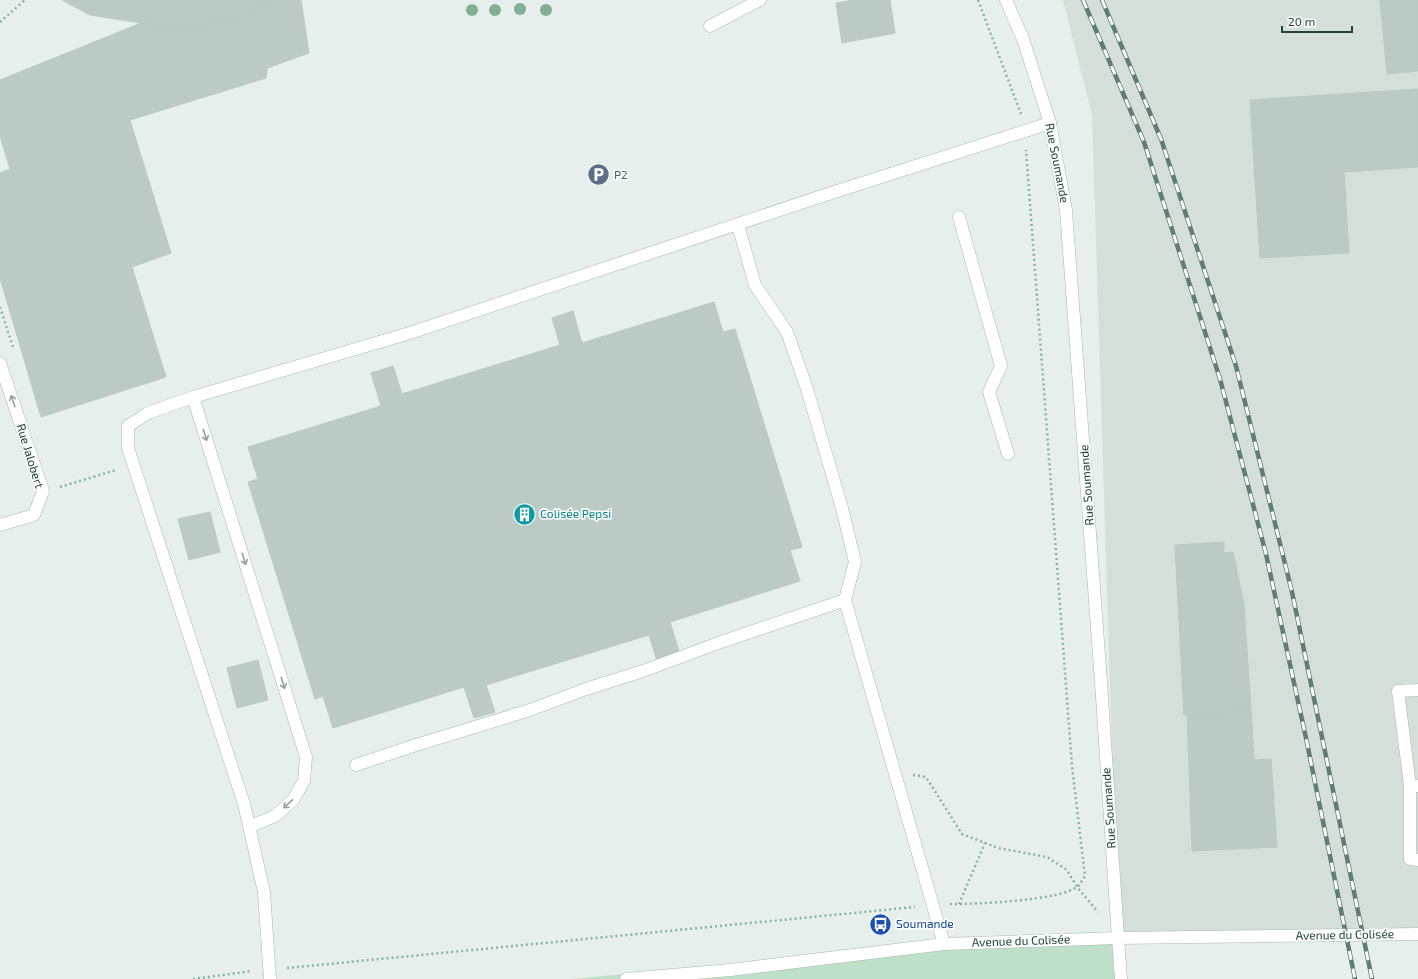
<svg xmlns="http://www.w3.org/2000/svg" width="1418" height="979" viewBox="0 0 1418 979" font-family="'Exo 2',sans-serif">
  <rect width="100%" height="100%" fill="#e6efeb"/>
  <path fill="#d4dfda" d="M 1063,0 L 1418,0 L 1418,934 L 1118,938 L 1092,115 Z"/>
  <path fill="#bfe0c8" d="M 1118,938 L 1121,979 L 572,979 L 944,944 Z"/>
  <path fill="#bbcac4" stroke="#b8c9c2" d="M 62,0 L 274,0 L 236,20 L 183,27 L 141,23 L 90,15 Z
    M 274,0 L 301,0 L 309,53 L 267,68 L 266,78 L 130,120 L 171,253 L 132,267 L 166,377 L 41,417 L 0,278 L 0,173 L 10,169 L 0,136 L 0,80 L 141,23 L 183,27 L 236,20 Z
    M 853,0 L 890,0 L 895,33 L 842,43 L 836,3 Z
    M 1380,0 L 1418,0 L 1418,71 L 1387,74 Z
    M 1418,89 L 1418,167 L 1344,172 L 1349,253 L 1260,258 L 1250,100 Z
    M 714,302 L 723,332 L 735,329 L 802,547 L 790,550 L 800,581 L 670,622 L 680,654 L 657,661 L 649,635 L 486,685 L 495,712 L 474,718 L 464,687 L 333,728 L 323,696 L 315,699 L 248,482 L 258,479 L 248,447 L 381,406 L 371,373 L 393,366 L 402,394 L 560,345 L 552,318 L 573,311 L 582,343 Z
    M 210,512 L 220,552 L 189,560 L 178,519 Z
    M 1224,542 L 1224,553 L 1233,552 L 1244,605 L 1251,710 L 1184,715 L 1175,545 Z
    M 258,660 L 268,700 L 237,708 L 227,668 Z
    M 1251,710 L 1254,760 L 1271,759 L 1277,847 L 1192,851 L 1187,715 Z"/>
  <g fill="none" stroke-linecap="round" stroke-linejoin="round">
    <defs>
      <path id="service" d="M 710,26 L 760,0
        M 959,217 L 1001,366 L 989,392 L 1008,454
        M 738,225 L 755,285 L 787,332 L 807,389 L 842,508 L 855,562 L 845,600 L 944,944
        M 0,363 L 43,491 L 34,515 L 0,525
        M 193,397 L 306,757 L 304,781 L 293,800 L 275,816 L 249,827
        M 1418,690 L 1398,691 L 1410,786 L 1418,786
        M 356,765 L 413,746 L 530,710 L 586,689 L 643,671 L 721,642 L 845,600
        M 1410,786 L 1410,859 L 1418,860
        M 270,979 L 264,892 L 244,804 L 128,448 L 128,426 L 148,413 L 193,397 L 410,333 L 825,195 L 1050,123"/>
      <path id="minor" d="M 1118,938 L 1121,979"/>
      <path id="tertiary" d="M 1006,0 L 1023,39 L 1050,123 L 1066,210 L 1101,682 L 1118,938
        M 626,979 L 730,970 L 944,944 L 1118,938 L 1418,934"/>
    </defs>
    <use href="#service" stroke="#a8b8b2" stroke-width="13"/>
    <use href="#minor" stroke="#a8b8b2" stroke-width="13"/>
    <use href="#tertiary" stroke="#a8b8b2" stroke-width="13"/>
    <path stroke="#86b3a5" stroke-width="2.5" stroke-dasharray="2 3" stroke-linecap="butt" d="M 978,0 L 1021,114
      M 0,22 L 25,0
      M 0,307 L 14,350
      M 60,487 L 116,470
      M 913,775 L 926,777 L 962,834 L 998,848 L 1047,857 L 1067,870 L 1077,887 L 1098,912
      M 950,904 C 975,904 1061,901 1078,886 C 1081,883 1083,879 1085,876 L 1072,766 L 1026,150
      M 959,904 L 985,843
      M 287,968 L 915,907
      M 193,979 L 252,971"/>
    <use href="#service" stroke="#fff" stroke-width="12"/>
    <use href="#minor" stroke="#fff" stroke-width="12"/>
    <use href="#tertiary" stroke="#fff" stroke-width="12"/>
    <defs>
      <path id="rail" d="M 1083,0 L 1144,142 L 1220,379 L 1266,554 L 1306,738 L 1355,979
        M 1102,0 L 1161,139 L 1236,366 L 1292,592 L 1372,979"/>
    </defs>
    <use href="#rail" stroke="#5f7d75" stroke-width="4.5"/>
    <use href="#rail" stroke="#f7fbf9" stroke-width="3" stroke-dasharray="9" stroke-linecap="butt"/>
  </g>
  <g fill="#80af93">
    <circle cx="520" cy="9" r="6"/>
    <circle cx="472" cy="10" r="6"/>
    <circle cx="495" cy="10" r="6"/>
    <circle cx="546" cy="10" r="6"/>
  </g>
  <defs><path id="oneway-shaft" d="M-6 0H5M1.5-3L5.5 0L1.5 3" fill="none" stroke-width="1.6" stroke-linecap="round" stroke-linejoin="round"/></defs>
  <g stroke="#92a09c">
    <use href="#oneway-shaft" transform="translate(13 401) rotate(-108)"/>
    <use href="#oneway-shaft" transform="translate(205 435) rotate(73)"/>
    <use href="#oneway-shaft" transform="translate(244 559) rotate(73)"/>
    <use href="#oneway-shaft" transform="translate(283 683) rotate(73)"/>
    <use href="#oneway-shaft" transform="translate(288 804) rotate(137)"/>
  </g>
  <defs>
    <symbol id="parking-disc" viewBox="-11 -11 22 22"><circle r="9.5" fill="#5c6f8a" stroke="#f7fbf9"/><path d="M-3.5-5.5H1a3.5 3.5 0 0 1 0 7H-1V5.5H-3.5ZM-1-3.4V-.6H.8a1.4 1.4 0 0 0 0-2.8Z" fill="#fff"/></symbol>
    <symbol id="building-disc" viewBox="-11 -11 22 22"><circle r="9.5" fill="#0f9aa8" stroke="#f7fbf9"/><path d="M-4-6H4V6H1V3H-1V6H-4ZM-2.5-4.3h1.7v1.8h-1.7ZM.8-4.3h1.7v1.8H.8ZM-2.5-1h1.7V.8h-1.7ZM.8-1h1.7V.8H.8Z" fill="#fff"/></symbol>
    <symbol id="bus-disc" viewBox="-11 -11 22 22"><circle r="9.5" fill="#1a4fb4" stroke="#f7fbf9"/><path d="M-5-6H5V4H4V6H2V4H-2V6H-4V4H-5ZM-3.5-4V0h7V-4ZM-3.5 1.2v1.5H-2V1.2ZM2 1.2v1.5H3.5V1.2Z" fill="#fff"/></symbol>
  </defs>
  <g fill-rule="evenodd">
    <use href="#parking-disc" x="586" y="162" width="25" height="25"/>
    <use href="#building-disc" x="512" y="502" width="25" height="25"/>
    <use href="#bus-disc" x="868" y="912" width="25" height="25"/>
  </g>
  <g text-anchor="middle" stroke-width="3.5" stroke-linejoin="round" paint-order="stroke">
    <g font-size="12" fill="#24423a" stroke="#f7fbf9">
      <text transform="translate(1057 163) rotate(79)" y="4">Rue Soumande</text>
      <text transform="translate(30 456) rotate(73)" y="4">Rue Jalobert</text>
      <text transform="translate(1087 485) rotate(-94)" y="4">Rue Soumande</text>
      <text transform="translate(1109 808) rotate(-94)" y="4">Rue Soumande</text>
      <text transform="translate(1345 935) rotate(-1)" y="4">Avenue du Colisée</text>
      <text transform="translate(1021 941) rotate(-2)" y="4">Avenue du Colisée</text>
    </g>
    <g font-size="12" fill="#4e5e75" stroke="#f7fbf9" text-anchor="start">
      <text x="614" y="179">P2</text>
    </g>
    <g font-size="12" fill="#0d838f" stroke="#f7fbf9" text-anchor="start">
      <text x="540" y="518">Colisée Pepsi</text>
    </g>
    <g font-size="12" fill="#164399" stroke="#f7fbf9" text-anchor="start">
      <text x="896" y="928">Soumande</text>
    </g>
  </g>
  <path d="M1282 26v6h70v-6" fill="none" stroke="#24423a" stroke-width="2"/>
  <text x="1288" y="26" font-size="12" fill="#24423a" stroke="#f7fbf9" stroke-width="3" paint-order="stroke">20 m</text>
</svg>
